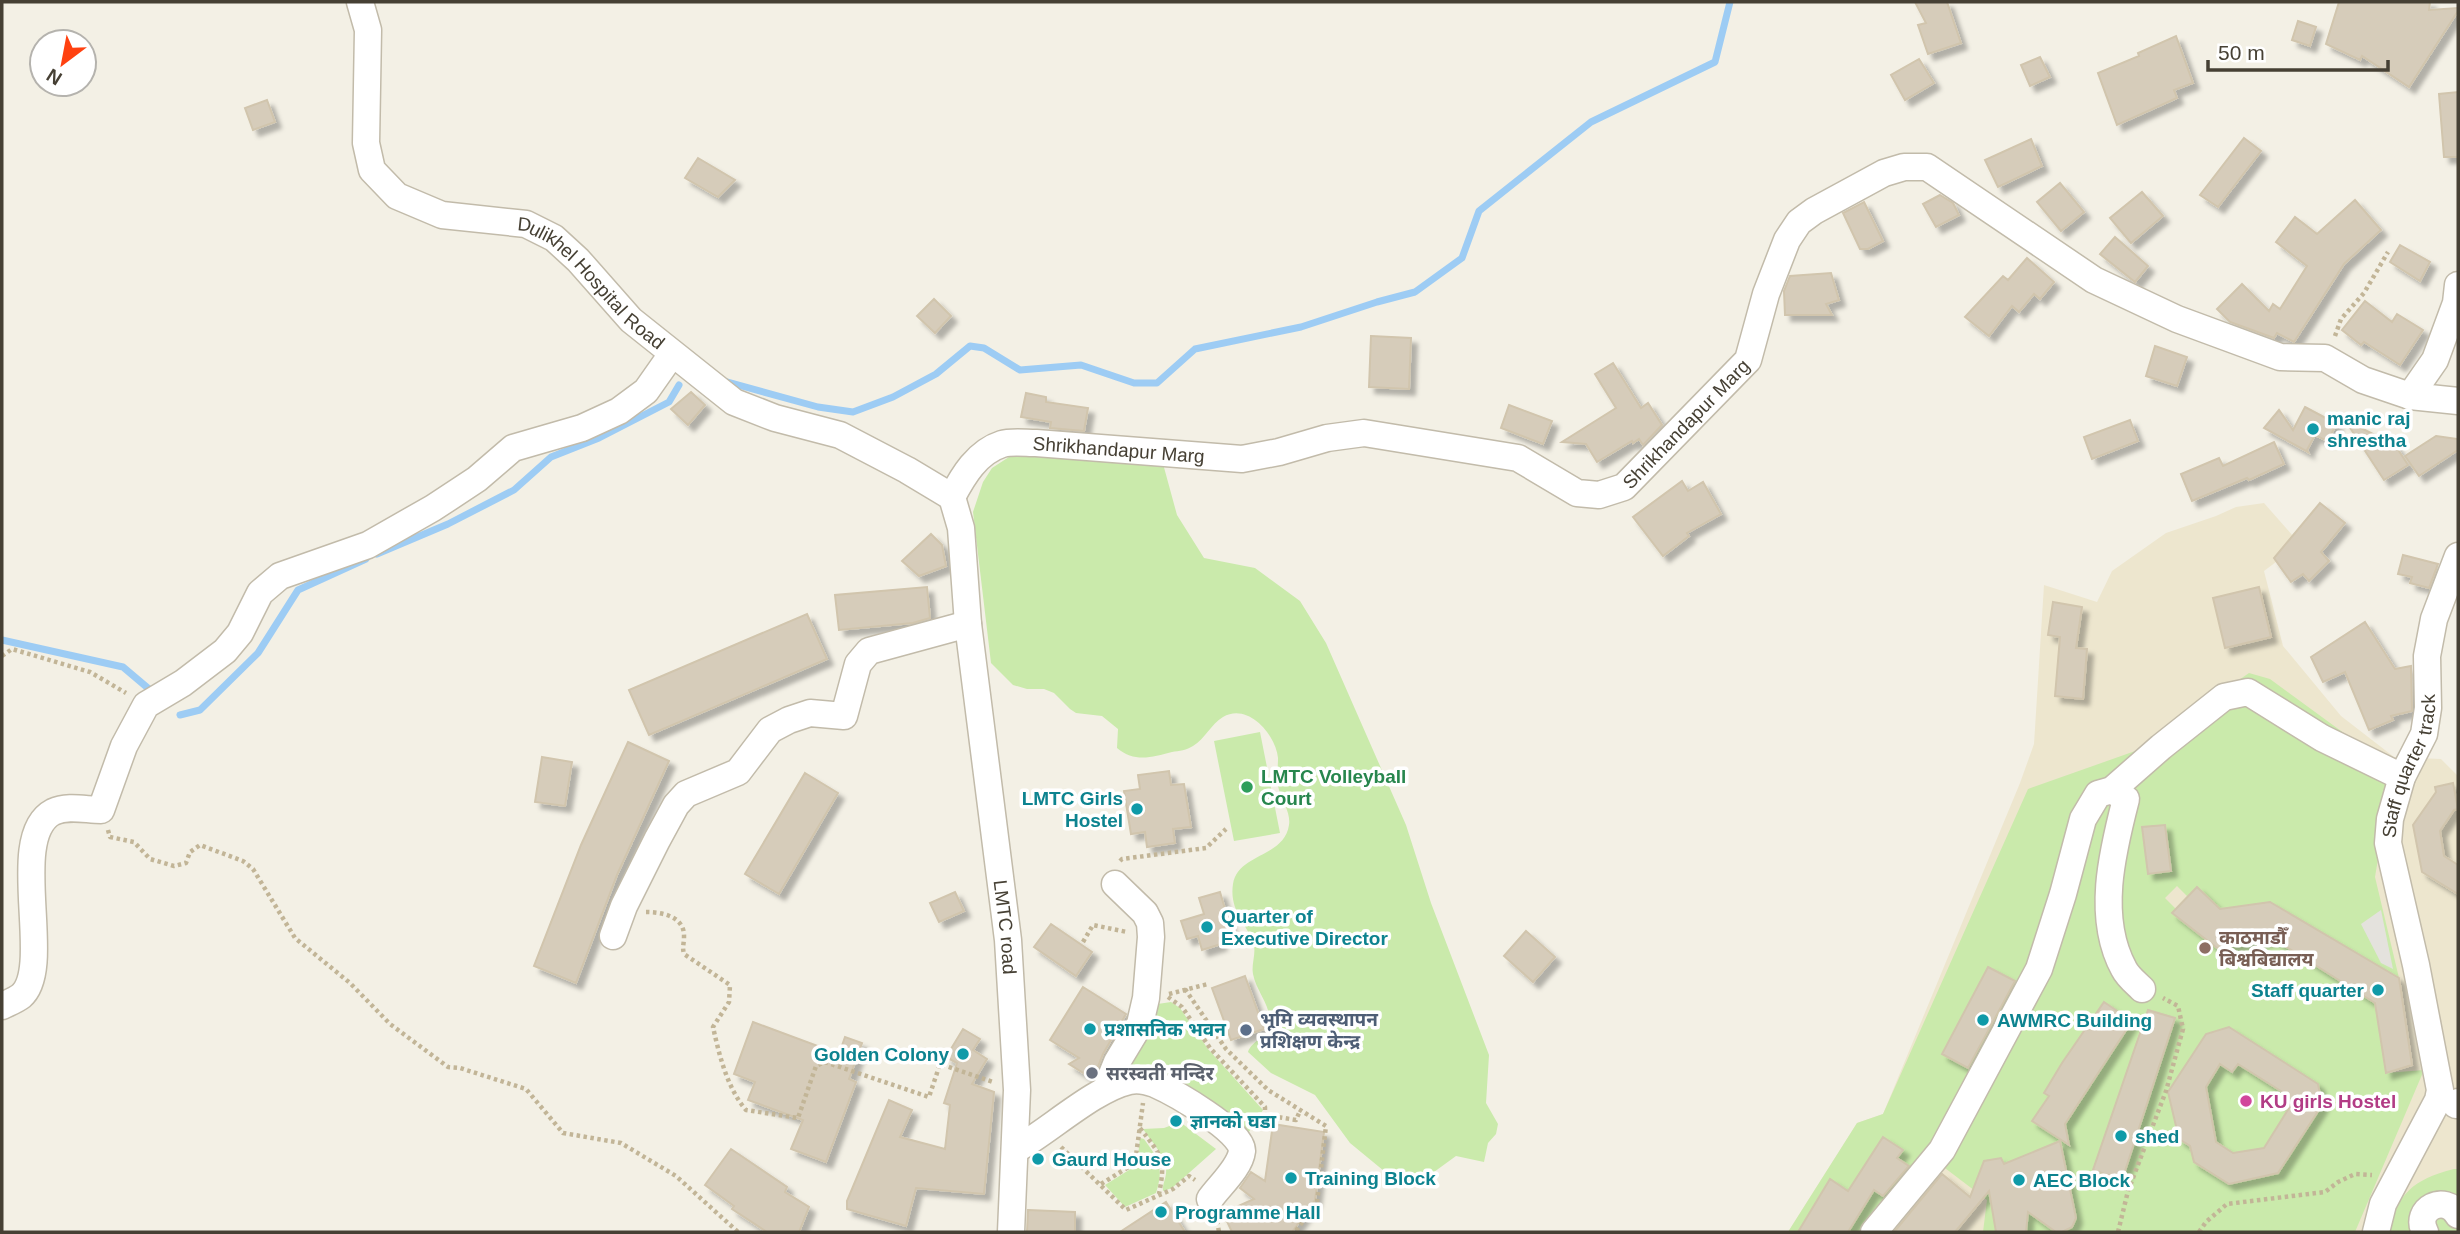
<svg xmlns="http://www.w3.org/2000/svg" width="2460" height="1234" viewBox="0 0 2460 1234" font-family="Arial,'Noto Sans Devanagari',sans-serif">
  <defs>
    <filter id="shadow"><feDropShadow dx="6" dy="6" stdDeviation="2" flood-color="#0004"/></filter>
  </defs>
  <rect width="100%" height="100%" fill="#f3f0e5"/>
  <path fill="#ede6ce" d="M 2264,503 L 2300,544 L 2264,571 L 2283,646 L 2341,716 L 2394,757 L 2441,759 L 2458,776 L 2458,1232 L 1788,1232 L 1857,1123 L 1883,1114 L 2020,783 L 2034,744 L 2044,585 L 2097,602 L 2112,571 L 2166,533 L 2216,516 L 2236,507 Z"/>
  <path fill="#caeaab" d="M 1036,455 L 1162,460 L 1177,515 L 1204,558 L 1255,568 L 1300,601 L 1326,643 L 1406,825 L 1431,903 L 1489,1055 L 1486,1103 L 1498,1124 L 1496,1134 L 1488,1143 L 1484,1162 L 1456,1156 L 1423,1180 L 1413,1182 L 1398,1179 L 1384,1171 L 1350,1143 L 1315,1095 L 1271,1073 L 1248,1052 C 1252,1040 1269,1037 1270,1024 C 1271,1005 1256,991 1253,974 C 1251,964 1257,952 1253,943 C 1246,922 1229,911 1233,884 C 1238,853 1284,858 1289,825 C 1291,813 1282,801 1279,790 C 1276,779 1278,769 1278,758 C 1276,735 1248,702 1223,717 C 1211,724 1205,739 1193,746 C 1187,750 1179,751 1172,752 C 1152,757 1135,763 1117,748 L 1118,729 L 1102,716 L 1076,713 L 1070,709 L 1054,693 L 1044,689 L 1027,689 L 1013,685 L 991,663 L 973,512 L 983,482 L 992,468 L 1009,457 Z
    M 2249,673 L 2270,679 L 2393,769 L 2375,877 L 2399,978 L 2270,902 L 2220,909 L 2197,888 L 2188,897 L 2177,886 L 2165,898 L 2176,909 L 2173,914 L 2217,947 L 2274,939 L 2375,1003 L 2386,1073 L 2424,1070 L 2355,1232 L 1983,1232 L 1987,1200 L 1937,1162 L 1873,1232 L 1788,1232 L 1857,1123 L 1883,1114 L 2028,789 L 2138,750 Z
    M 1260,732 L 1280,833 L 1234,841 L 1214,741 Z
    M 1171,1002 L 1180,1008 L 1208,1049 L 1263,1110 L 1247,1135 C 1225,1117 1187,1080 1161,1072 C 1151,1069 1139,1070 1128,1070 L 1151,1005 Z
    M 1180,1122 L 1216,1149 L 1172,1188 L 1163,1191 C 1162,1184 1167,1177 1166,1169 C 1165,1155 1150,1140 1143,1129 L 1164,1128 Z
    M 1140,1138 L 1144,1139 C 1159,1159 1164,1168 1156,1193 L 1125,1207 L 1105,1185 L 1137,1165 Z
    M 2454,1169 L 2458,1169 L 2458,1232 L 2385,1232 C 2401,1193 2411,1180 2454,1169 Z"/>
  <path fill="#e4e2dd" d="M 2381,910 L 2393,969 L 2381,963 L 2361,924 Z"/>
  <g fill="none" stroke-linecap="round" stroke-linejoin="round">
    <path stroke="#9dccf4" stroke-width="7" d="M 724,381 L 818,407 L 853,412 L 893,397 L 936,374 L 970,346 L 984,348 L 1020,370 L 1081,365 L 1134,383 L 1157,383 L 1195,349 L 1301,327 L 1377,302 L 1415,292 L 1462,258 L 1479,211 L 1591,122 L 1715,62 L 1730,2
      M 377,554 L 448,524 L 514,490 L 551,457 L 599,438 L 669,402 L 679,385
      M 2,640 L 123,667 L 149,689
      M 180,715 L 200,710 L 258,653 L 298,590 L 366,559"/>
  </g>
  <path fill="#d6ccba" stroke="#d1c5ad" stroke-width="2" fill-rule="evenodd" filter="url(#shadow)" d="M 1915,2 L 1947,2 L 1961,43 L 1928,54 L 1918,25 L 1926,23 Z
    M 2339,2 L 2430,2 L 2429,10 L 2458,8 L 2458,11 L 2409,87 L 2362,56 L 2360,60 L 2326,44 Z
    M 2298,21 L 2316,27 L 2310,46 L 2292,40 Z
    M 2176,36 L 2193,83 L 2174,90 L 2177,98 L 2117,125 L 2098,73 L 2139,56 L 2138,53 Z
    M 2040,57 L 2050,77 L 2030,86 L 2021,65 Z
    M 1919,59 L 1934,83 L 1905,100 L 1891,75 Z
    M 2458,92 L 2458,157 L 2444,157 L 2439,94 Z
    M 267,100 L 275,122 L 253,130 L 245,108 Z
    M 2244,138 L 2261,151 L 2218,207 L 2200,195 Z
    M 2031,139 L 2042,166 L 1998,187 L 1985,160 Z
    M 698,158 L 735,180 L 718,197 L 685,178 Z
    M 2060,183 L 2084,212 L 2061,231 L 2037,202 Z
    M 2142,192 L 2163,216 L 2131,243 L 2110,218 Z
    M 1940,195 L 1953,203 L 1959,215 L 1936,227 L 1923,204 Z
    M 2355,200 L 2381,230 L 2344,264 L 2294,342 L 2277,333 L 2274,338 L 2230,322 L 2217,309 L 2242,284 L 2269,311 L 2273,304 L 2280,309 L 2307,266 L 2276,242 L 2295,217 L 2317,234 Z
    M 1864,202 L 1883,241 L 1868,249 L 1860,249 L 1843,213 Z
    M 2115,237 L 2148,266 L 2135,282 L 2100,254 Z
    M 2400,245 L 2430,262 L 2420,281 L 2390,262 Z
    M 2027,258 L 2054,282 L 2040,299 L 2034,294 L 2019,312 L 2012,306 L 1989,336 L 1965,317 L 2003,276 L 2008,280 Z
    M 1831,273 L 1839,300 L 1826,304 L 1832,315 L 1785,315 L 1784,291 L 1790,276 Z
    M 934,299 L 951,316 L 935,333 L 917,316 Z
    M 2365,301 L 2392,322 L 2397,314 L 2423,330 L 2400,365 L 2364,342 L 2361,345 L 2342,330 Z
    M 1371,336 L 1411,338 L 1409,389 L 1369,387 Z
    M 2155,346 L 2187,357 L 2177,386 L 2146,376 Z
    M 1613,363 L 1641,408 L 1648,403 L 1662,425 L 1643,445 L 1639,439 L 1633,443 L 1632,441 L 1597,462 L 1586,444 L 1562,442 L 1616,408 L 1595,374 Z
    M 691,392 L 705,405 L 688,425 L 671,409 Z
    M 1026,393 L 1046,397 L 1046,402 L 1088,408 L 1084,431 L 1050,428 L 1051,422 L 1021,417 Z
    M 1509,405 L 1552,421 L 1543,444 L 1501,428 Z
    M 2305,407 L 2337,424 L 2327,441 L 2315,435 L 2307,450 L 2308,452 L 2264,428 L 2279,410 L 2293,430 Z
    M 2130,420 L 2138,441 L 2092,459 L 2084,437 Z
    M 2345,420 L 2395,445 L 2408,465 L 2384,480 Z
    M 2436,436 L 2458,439 L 2458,450 L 2419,476 L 2405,456 Z
    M 2274,442 L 2284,464 L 2249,480 L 2247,478 L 2192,501 L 2181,474 L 2219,458 L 2223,466 Z
    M 1682,481 L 1688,491 L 1703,482 L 1721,514 L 1687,533 L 1689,536 L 1663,556 L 1633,517 Z
    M 2320,503 L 2345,523 L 2321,552 L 2329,561 L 2309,581 L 2303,574 L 2291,582 L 2274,558 Z
    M 931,534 L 942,545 L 946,566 L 919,576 L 902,561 Z
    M 2403,555 L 2438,564 L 2429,588 L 2410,583 L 2412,577 L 2398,574 Z
    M 927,587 L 930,618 L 913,623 L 839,630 L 835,595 Z
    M 2259,587 L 2271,637 L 2225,648 L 2213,598 Z
    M 2053,602 L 2082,607 L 2076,648 L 2087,649 L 2083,699 L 2055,696 L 2060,637 L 2048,635 Z
    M 807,614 L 827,659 L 649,735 L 629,690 Z
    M 2365,622 L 2395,669 L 2411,666 L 2412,711 L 2391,716 L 2393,720 L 2369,730 L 2345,672 L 2323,682 L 2311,657 Z
    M 628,742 L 669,761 L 617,875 L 576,983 L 534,966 L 581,845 Z
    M 542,757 L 572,762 L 565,806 L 535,802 Z
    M 1169,771 L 1171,785 L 1184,784 L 1191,827 L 1173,829 L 1175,843 L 1147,847 L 1145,832 L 1131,834 L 1124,791 L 1140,789 L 1138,775 Z
    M 805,773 L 838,793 L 779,894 L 745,874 Z
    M 2453,783 L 2458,809 L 2454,810 L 2440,831 L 2444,856 L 2458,865 L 2458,894 L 2422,872 L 2413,825 L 2436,792 L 2435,787 Z
    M 2165,825 L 2171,871 L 2148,874 L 2142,827 Z
    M 2197,887 L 2220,909 L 2270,902 L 2399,978 L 2412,1065 L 2386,1073 L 2375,1003 L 2274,939 L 2217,948 L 2172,913 Z
    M 955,892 L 964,911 L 939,922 L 930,903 Z
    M 1220,892 L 1232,933 L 1219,938 L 1221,944 L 1202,950 L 1198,936 L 1187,939 L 1181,921 L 1204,914 L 1199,898 Z
    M 1051,924 L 1092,952 L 1076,976 L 1034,947 Z
    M 1526,931 L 1555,957 L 1533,982 L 1504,956 Z
    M 1988,967 L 2015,981 L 1968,1068 L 1942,1054 Z
    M 1245,976 L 1264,1029 L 1231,1040 L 1212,988 Z
    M 1083,987 L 1126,1014 L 1103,1054 L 1093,1079 L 1069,1064 L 1079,1058 L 1050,1040 Z
    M 2104,1002 L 2132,1021 L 2065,1124 L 2069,1145 L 2032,1121 L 2049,1096 L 2044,1093 L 2062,1063 Z
    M 2148,1010 L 2175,1018 L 2122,1180 L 2093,1170 Z
    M 753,1022 L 839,1054 L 845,1037 L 862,1043 L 849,1079 L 856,1082 L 826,1162 L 791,1149 L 803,1120 L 748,1100 L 755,1082 L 734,1074 Z
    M 2229,1027 L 2318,1084 L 2322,1105 L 2278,1173 L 2229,1184 L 2194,1162 L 2190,1146 L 2179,1139 L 2168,1092 L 2206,1034 ZM 2220,1064 L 2232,1072 L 2238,1064 L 2284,1093 L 2279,1102 L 2289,1108 L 2264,1148 L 2233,1153 L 2216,1142 L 2206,1087 Z
    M 963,1029 L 980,1039 L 973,1050 L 987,1059 L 972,1084 L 994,1092 L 984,1194 L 916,1188 L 906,1226 L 847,1209 L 847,1201 L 889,1100 L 912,1110 L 900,1137 L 945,1149 L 950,1105 L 944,1103 L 957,1063 L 946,1057 Z
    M 1273,1124 L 1324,1132 L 1315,1200 L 1292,1232 L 1232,1232 L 1223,1213 L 1254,1199 L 1240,1188 L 1251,1172 L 1265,1181 Z
    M 1883,1137 L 1903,1150 L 1897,1158 L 1909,1166 L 1883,1196 L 1874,1190 L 1848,1232 L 1798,1232 L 1830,1179 L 1848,1191 Z
    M 2060,1141 L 2076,1218 L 2072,1227 L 2062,1232 L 2056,1232 L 2028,1212 L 2026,1232 L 1996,1232 L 1989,1191 L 1955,1232 L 1894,1232 L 1942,1174 L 1970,1197 L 1984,1161 L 2001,1158 L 2004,1164 Z
    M 731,1149 L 787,1187 L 785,1192 L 809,1207 L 799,1232 L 767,1232 L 732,1209 L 734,1206 L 705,1185 Z
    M 1166,1202 L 1185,1232 L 1120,1232 Z
    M 1028,1210 L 1075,1212 L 1075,1232 L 1027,1232 Z"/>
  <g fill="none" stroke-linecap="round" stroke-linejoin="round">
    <defs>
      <g id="minor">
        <path id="s1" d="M 360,2 L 368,30 L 366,143 L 372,170 L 397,196 L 442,215 L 526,224 L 554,238 L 578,260 L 631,320 L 734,402 L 775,418 L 840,435 L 907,470 L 952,497"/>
        <path d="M 2410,396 L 2435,360 L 2456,303 L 2458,285"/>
        <path id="s2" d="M 952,497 C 963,476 977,452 1002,444 C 1011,441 1026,443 1036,443 L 1242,459 L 1279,452 L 1327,438 L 1364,433 L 1518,458 L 1577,493 L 1599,495 L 1624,487 L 1748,360 L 1766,294 L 1787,240 L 1799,222 L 1814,211 L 1884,173 L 1904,167 L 1927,167 L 2094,280 L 2177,319 L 2280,357 L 2325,358 L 2363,380 L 2410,396 L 2458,401"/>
        <path id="s3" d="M 952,497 L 961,528 L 968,624 L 1008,940 L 1017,1090 L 1011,1232"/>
        <path d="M 2112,790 L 2126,799 C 2112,853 2096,918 2124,969 C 2128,977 2136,983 2142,989"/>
        <path d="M 613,936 L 624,906 L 657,840 L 676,805 L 686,794 L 738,772 L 770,730 L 789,720 L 810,713 L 844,716 L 858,664 L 869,651 L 968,624"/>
        <path d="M 2,1006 C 8,1003 16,1000 21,996 C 55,967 6,837 53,812 C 68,805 86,810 101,810 L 124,746 L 146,705 L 183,683 L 225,651 L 240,633 L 260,593 L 280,576 L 368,545 L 433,508 L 477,479 L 513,448 L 582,428 L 619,411 L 646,391 L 672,354"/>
        <path d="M 1106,1089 L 1117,1062 L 1140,1024 L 1146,998 L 1151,937 L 1150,923 L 1145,913 L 1115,884"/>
        <path d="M 2456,1105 L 2458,1102"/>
        <path d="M 1015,1150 C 1049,1131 1094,1089 1129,1081 C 1137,1079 1147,1081 1155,1084 C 1173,1092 1243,1131 1242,1151 C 1240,1168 1219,1186 1210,1199"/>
        <path d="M 1874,1232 L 1942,1150 L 2039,969 L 2063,894 L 2083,819 L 2098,794 L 2112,790 L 2161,747 L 2224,697 L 2248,692 L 2322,738 L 2402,777"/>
        <path id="s4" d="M 2376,1232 L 2383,1204 L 2438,1100 L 2440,1090 L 2416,965 L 2388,843 L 2390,819 L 2402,777 L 2424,734 L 2428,708 L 2427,656 L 2434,619 L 2458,556"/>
        <path d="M 2425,1232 C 2413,1209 2445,1193 2458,1215"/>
      </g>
    </defs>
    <use href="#minor" stroke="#c2bbaa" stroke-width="29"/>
    <path stroke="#c2b597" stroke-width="4.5" stroke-dasharray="3.5 3.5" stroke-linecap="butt" d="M 2335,336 L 2341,319 L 2364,293 L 2388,252
      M 2,656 L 12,649 L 90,672 L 126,693
      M 108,830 L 110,837 L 134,842 L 150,859 L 174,866 L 186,863 L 190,852 L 200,845 L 243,861 L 253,869 L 295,938 L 350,983 L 390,1024 L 448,1067 L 460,1068 L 526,1089 L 563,1133 L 621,1143 L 676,1176 L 738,1232
      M 1120,861 L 1122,859 L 1206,848 L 1226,829
      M 646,912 C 663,912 685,917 684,937 C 684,944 682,947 684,954 L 730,985 L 729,1002 L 713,1027 C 719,1054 727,1088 746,1110 L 798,1118 L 816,1066 L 825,1062 L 929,1097 L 940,1064 L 993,1082
      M 1083,942 L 1093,925 L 1127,932
      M 1185,989 L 1226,1049 L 1268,1090 L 1326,1126 L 1317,1202 L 1295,1232
      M 1169,994 L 1208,984
      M 1168,997 L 1182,1007 L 1210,1048 L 1265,1107 L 1265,1115 L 1258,1128
      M 1265,1115 L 1296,1120 L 1300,1111
      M 1140,1128 C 1162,1157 1166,1158 1159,1194
      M 1061,1147 L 1126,1210 L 1173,1189 L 1189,1176 L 1195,1180
      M 1101,1184 L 1135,1163 L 1143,1103
      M 1217,1221 L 1219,1232
      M 2118,1232 L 2128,1191 L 2166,1091 L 2183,1029 L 2178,1006 L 2163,998
      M 2199,1232 L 2206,1222 L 2227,1204 L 2325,1192 L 2338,1182 L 2355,1174 L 2372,1175"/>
    <use href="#minor" stroke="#fff" stroke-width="26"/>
  </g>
  <g fill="#0f9aa8" stroke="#fff" stroke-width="2.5">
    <circle cx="2313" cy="429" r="7"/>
    <circle cx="1137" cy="809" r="7"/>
    <circle cx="1207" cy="927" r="7"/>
    <circle cx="2378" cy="990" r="7"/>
    <circle cx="1983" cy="1020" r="7"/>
    <circle cx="1090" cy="1029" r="7"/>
    <circle cx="963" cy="1054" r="7"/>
    <circle cx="1176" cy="1121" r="7"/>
    <circle cx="2121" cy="1136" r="7"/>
    <circle cx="1038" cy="1159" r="7"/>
    <circle cx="1291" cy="1178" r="7"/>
    <circle cx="2019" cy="1180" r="7"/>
    <circle cx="1161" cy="1212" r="7"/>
  </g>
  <circle fill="#2e9e5b" stroke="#fff" stroke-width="2.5" cx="1247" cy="787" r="7"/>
  <circle fill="#8d6e63" stroke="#fff" stroke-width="2.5" cx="2205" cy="948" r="7"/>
  <circle fill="#5c6f8a" stroke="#fff" stroke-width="2.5" cx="1246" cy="1030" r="7"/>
  <circle fill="#6b7280" stroke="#fff" stroke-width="2.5" cx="1092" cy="1073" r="7"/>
  <circle fill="#d1479c" stroke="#fff" stroke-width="2.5" cx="2246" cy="1101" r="7"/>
  <g text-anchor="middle" stroke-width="7" stroke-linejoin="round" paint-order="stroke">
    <g font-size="19" fill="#464034" stroke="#fff">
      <text dy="7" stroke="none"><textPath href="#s1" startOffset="427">Dulikhel Hospital Road</textPath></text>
      <text dy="7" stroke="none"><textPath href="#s2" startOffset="802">Shrikhandapur Marg</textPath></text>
      <text dy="7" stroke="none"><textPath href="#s2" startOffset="192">Shrikhandapur Marg</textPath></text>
      <text dy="7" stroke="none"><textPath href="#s4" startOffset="490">Staff quarter track</textPath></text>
      <text dy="7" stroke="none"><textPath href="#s3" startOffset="434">LMTC road</textPath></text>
    </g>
    <g font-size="19" font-weight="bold" fill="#0d838f" stroke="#fff" text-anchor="start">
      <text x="2327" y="425">manic raj<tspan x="2327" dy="22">shrestha</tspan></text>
      <text x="1123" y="805" text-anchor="end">LMTC Girls<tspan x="1123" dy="22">Hostel</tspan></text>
      <text x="1221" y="923">Quarter of<tspan x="1221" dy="22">Executive Director</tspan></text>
      <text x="2364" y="997" text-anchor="end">Staff quarter</text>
      <text x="1997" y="1027">AWMRC Building</text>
      <text x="1104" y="1036">प्रशासनिक भवन</text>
      <text x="949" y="1061" text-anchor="end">Golden Colony</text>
      <text x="1190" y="1128">ज्ञानको घडा</text>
      <text x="2135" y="1143">shed</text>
      <text x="1052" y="1166">Gaurd House</text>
      <text x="1305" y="1185">Training Block</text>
      <text x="2033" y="1187">AEC Block</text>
      <text x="1175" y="1219">Programme Hall</text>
    </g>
    <g font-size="19" font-weight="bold" fill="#27864d" stroke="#fff" text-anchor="start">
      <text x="1261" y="783">LMTC Volleyball<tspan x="1261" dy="22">Court</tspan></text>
    </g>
    <g font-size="19" font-weight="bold" fill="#785e54" stroke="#fff" text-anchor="start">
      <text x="2219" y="944">काठमाडौँ<tspan x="2219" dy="22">बिश्वबिद्यालय</tspan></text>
    </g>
    <g font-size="19" font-weight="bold" fill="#4e5e75" stroke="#fff" text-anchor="start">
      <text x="1260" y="1026">भूमि व्यवस्थापन<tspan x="1260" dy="22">प्रशिक्षण केन्द्र</tspan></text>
    </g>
    <g font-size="19" font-weight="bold" fill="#5b616d" stroke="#fff" text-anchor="start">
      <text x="1106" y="1080">सरस्वती मन्दिर</text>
    </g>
    <g font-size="19" font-weight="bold" fill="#b23c85" stroke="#fff" text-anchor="start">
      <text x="2260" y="1108">KU girls Hostel</text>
    </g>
  </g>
  <rect width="2460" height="1234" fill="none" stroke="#464034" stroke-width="7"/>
  <g transform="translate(63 63) rotate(212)"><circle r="33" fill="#ffffff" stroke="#b5b3ae" stroke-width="2"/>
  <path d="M0-5L12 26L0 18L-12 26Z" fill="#ff4110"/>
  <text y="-10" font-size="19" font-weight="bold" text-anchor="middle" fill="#464034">N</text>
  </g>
  <path d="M2208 60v10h180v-10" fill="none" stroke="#464034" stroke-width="3.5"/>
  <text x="2218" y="60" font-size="21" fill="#464034" stroke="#ffffff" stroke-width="5" paint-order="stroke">50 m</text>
</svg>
